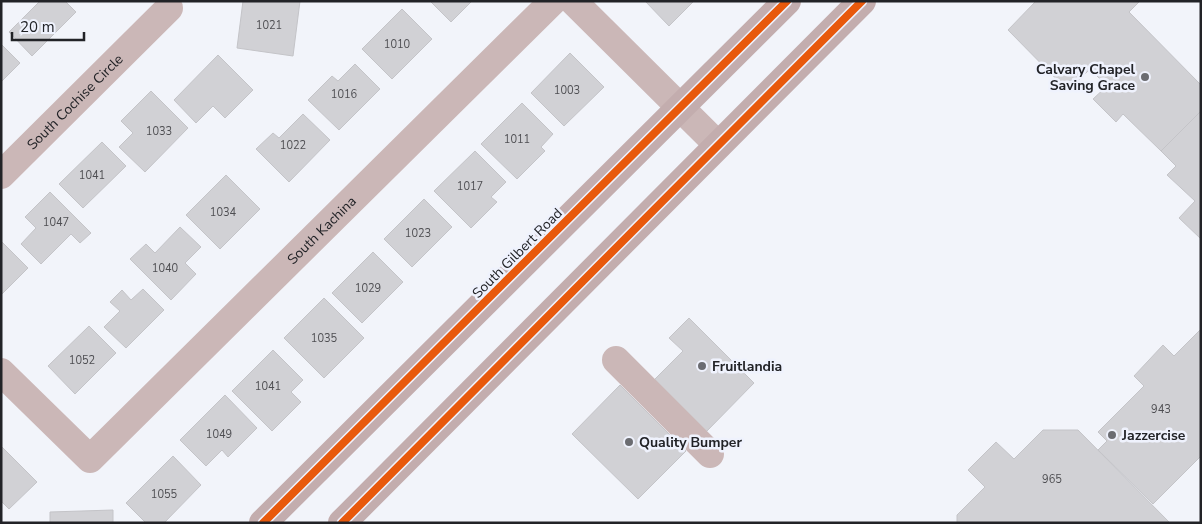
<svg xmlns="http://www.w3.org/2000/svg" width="1202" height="524" viewBox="0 0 1202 524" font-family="'Nunito Sans',sans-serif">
  <rect width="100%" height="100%" fill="#f2f4fa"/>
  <path fill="#d1d1d5" stroke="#c4c4c8" d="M 40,1 L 65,1 L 76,12 L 32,56 L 9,32 Z
    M 243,1 L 300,1 L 293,56 L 237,48 Z
    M 430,1 L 472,1 L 451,22 Z
    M 645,1 L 694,1 L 669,26 Z
    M 1036,1 L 1140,1 L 1129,12 L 1201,85 L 1201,111 L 1161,151 L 1123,114 L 1116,122 L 1093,99 L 1107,86 L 1090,69 L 1068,91 L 1008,30 Z
    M 402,9 L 432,39 L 392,79 L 362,49 Z
    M 1,44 L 20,63 L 1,82 Z
    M 570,53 L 604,87 L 564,126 L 531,93 Z
    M 218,55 L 253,90 L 225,118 L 213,106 L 196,123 L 174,100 Z
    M 355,64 L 380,89 L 339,130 L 308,100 L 332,76 L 338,81 Z
    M 151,91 L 188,128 L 145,172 L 119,147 L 133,133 L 121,121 Z
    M 522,103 L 553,134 L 541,147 L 545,151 L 517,179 L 481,144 Z
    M 1201,111 L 1201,239 L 1179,218 L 1195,201 L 1167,175 L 1176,166 L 1161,151 Z
    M 303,114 L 330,140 L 289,182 L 256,149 L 273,133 L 279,138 Z
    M 102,142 L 126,166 L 83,208 L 59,184 Z
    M 475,151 L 506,182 L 491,197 L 497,202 L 471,228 L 434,191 Z
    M 226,175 L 260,209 L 220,249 L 186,215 Z
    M 50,192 L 91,233 L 80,243 L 71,234 L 41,264 L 21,244 L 36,228 L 25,217 Z
    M 424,199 L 452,227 L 412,267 L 384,239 Z
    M 180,227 L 201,247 L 185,263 L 196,274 L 171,300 L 130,259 L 146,244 L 155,253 Z
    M 2,242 L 28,268 L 1,295 L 1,242 Z
    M 373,252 L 403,282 L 362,323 L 332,293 Z
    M 143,289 L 164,310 L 126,348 L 104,327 L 120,311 L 110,302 L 122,290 L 131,300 Z
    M 324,298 L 364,338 L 324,378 L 284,338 Z
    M 689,318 L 754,383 L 705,433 L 653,381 L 683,351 L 669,338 Z
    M 89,326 L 116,353 L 75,394 L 48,366 Z
    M 1201,329 L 1201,456 L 1153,504 L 1098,450 L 1107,441 L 1098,432 L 1144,386 L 1134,376 L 1163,345 L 1174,356 Z
    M 273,350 L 303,380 L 291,392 L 301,402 L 272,431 L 232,391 Z
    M 620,385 L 686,451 L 638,499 L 572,434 Z
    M 225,395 L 257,428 L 228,457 L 222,450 L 206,466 L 180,440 Z
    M 1043,430 L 1078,430 L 1170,523 L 957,523 L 957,515 L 985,487 L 968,470 L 996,442 L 1014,459 Z
    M 1,446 L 37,482 L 9,509 L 1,501 Z
    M 173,456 L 201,485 L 164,523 L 146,523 L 126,503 Z
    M 113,510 L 113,523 L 50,523 L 50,512 Z"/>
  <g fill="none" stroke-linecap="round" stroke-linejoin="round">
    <g stroke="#cbb7b7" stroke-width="28">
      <path d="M 573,1 L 718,145"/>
      <path id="s1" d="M 1,175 L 169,8"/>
      <path d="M 616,360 L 710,454"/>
      <path id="s2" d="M 1,372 L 90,459 L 553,1"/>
    </g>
    <path stroke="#c3adae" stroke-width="28" d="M 263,523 L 787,1
      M 342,523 L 862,1"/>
    <defs>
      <path id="cycleway" d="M 263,523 L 787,1
        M 342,523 L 862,1"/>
    </defs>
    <use href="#cycleway" stroke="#eff2fd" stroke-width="11"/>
    <use href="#cycleway" stroke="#e8590c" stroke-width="8"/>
  </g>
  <g fill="#6b6c71" stroke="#eff2fd" stroke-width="2">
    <circle cx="1145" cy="77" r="5"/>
    <circle cx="702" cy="366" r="5"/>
    <circle cx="1112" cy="435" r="5"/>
    <circle cx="629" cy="442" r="5"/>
  </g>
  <g text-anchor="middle" stroke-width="5" stroke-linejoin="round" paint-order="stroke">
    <g font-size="11" fill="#4e4e52">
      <text x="269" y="29">1021</text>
      <text x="397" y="48">1010</text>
      <text x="567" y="94">1003</text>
      <text x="344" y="98">1016</text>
      <text x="159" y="135">1033</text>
      <text x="517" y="143">1011</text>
      <text x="293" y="149">1022</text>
      <text x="92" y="179">1041</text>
      <text x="470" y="190">1017</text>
      <text x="223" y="216">1034</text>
      <text x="56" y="226">1047</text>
      <text x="418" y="237">1023</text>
      <text x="165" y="272">1040</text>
      <text x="368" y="292">1029</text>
      <text x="324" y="342">1035</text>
      <text x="82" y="364">1052</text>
      <text x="268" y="390">1041</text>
      <text x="1161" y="413">943</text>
      <text x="219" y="438">1049</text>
      <text x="1052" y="483">965</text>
      <text x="164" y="498">1055</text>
    </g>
    <g font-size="14" font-weight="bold" fill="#222327" stroke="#eff2fd" text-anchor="start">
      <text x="1135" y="74" text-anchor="end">Calvary Chapel<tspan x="1135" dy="16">Saving Grace</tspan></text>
      <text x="712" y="371">Fruitlandia</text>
      <text x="1122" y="440">Jazzercise</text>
      <text x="639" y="447">Quality Bumper</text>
    </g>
    <g font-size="14" fill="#222327" stroke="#eff2fd">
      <text dy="5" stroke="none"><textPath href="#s1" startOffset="104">South Cochise Circle</textPath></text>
      <text dy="5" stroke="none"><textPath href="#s2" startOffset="450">South Kachina</textPath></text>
      <text transform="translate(517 253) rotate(-45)" y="5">South Gilbert Road</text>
    </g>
  </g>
  <rect width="1202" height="524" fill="none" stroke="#222327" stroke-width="5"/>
  <path d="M12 32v8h72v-8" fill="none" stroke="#222327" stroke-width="2.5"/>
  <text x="20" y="32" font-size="15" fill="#222327" stroke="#eff2fd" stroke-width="4" paint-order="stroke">20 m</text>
</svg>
